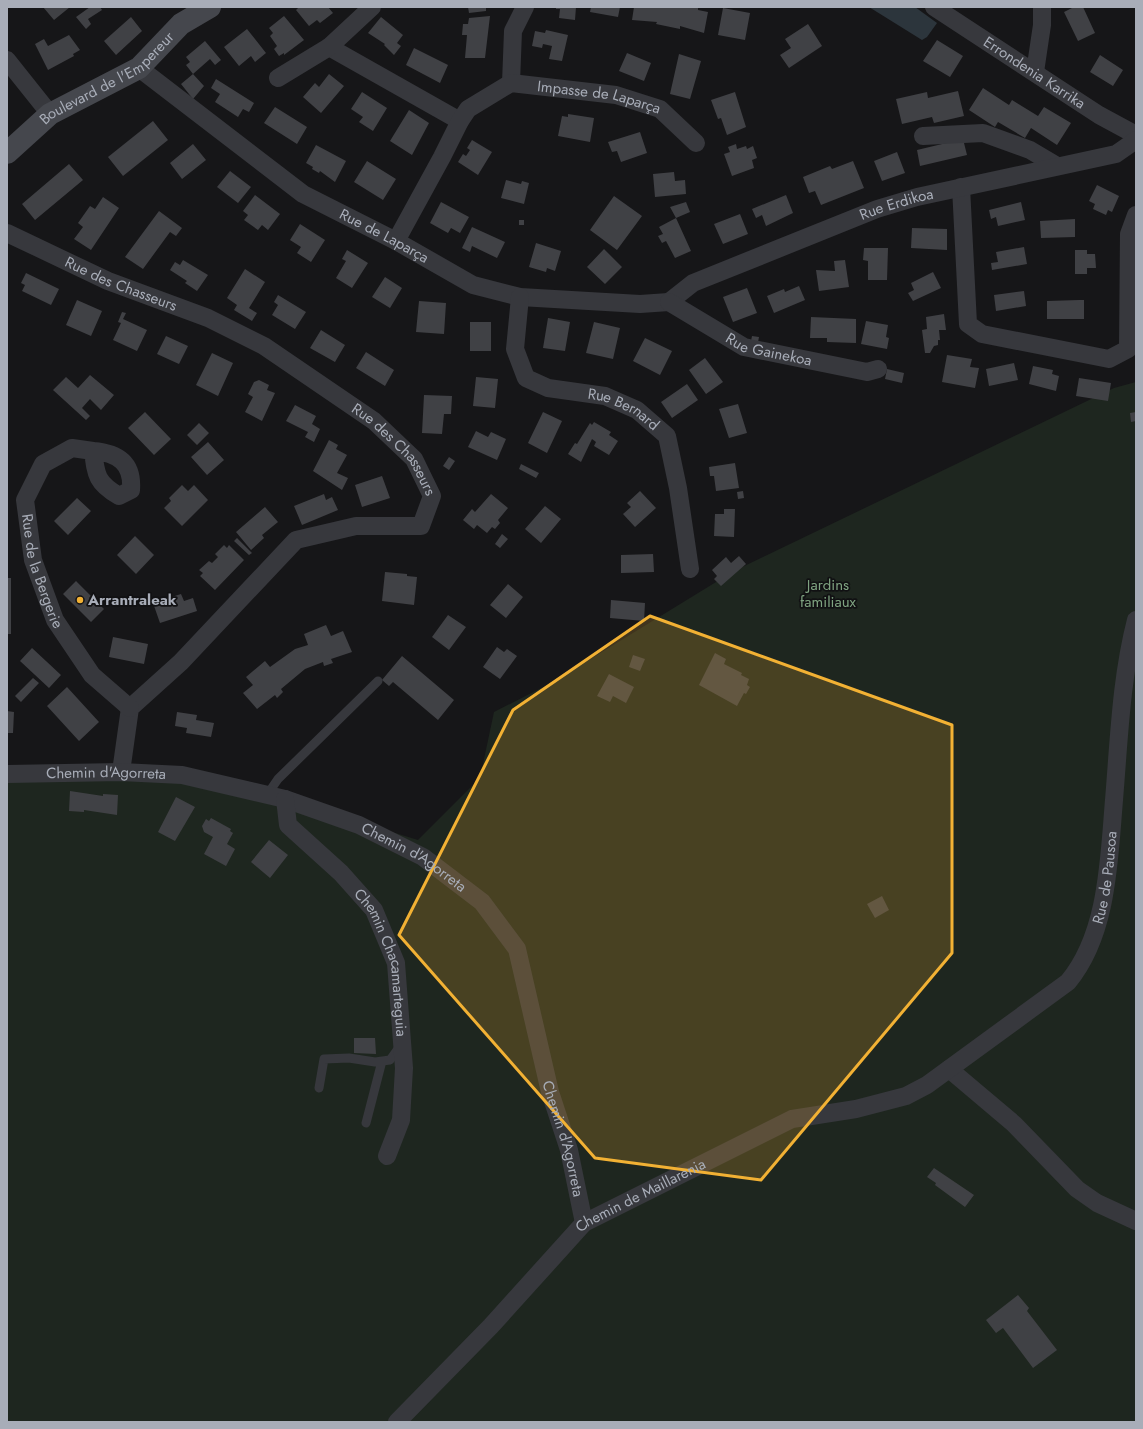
<svg xmlns="http://www.w3.org/2000/svg" width="1143" height="1429" viewBox="0 0 1143 1429" font-family="Jost,sans-serif">
  <rect width="100%" height="100%" fill="#161618"/>
  <path fill="#1e261f" d="M 1136,382 L 1136,1422 L 7,1422 L 7,774 L 121,772 L 285,799 L 418,840 L 480,778 L 494,712 L 553,682 L 734,571 L 1114,388 Z"/>
  <path fill="#2c353c" d="M 869,7 L 915,7 L 937,23 L 927,37 L 922,40 Z"/>
  <path fill="#404145" d="M 43,7 L 70,7 L 54,20 Z
    M 90,7 L 100,7 L 102,10 L 88,19 L 91,24 L 86,29 L 76,17 Z
    M 299,7 L 328,7 L 333,13 L 320,23 L 317,20 L 309,26 L 296,10 Z
    M 468,7 L 486,7 L 486,11 L 469,13 Z
    M 556,7 L 576,7 L 575,20 L 559,18 L 560,9 L 556,9 Z
    M 591,7 L 620,7 L 618,17 L 590,12 Z
    M 634,7 L 698,8 L 698,10 L 708,12 L 704,33 L 680,26 L 680,29 L 656,24 L 657,22 L 632,20 Z
    M 1074,7 L 1083,7 L 1095,33 L 1078,41 L 1064,12 Z
    M 723,8 L 750,13 L 745,40 L 718,35 Z
    M 284,16 L 304,40 L 284,55 L 284,53 L 279,56 L 274,49 L 277,46 L 270,36 L 273,33 L 269,28 Z
    M 490,16 L 485,58 L 465,58 L 467,35 L 462,35 L 463,24 L 468,24 L 469,18 Z
    M 131,17 L 142,31 L 116,55 L 104,41 Z
    M 381,17 L 403,35 L 397,43 L 401,46 L 394,55 L 384,45 L 385,44 L 368,33 Z
    M 808,24 L 822,46 L 789,68 L 780,55 L 791,48 L 785,39 Z
    M 247,29 L 266,53 L 255,62 L 251,56 L 239,66 L 224,47 Z
    M 546,30 L 568,35 L 562,61 L 549,59 L 552,46 L 543,44 L 542,48 L 532,46 L 535,31 L 545,33 Z
    M 69,35 L 80,50 L 73,54 L 74,56 L 48,70 L 35,44 L 44,39 L 48,46 Z
    M 937,40 L 963,56 L 950,77 L 923,61 Z
    M 205,41 L 221,60 L 215,65 L 210,59 L 193,74 L 186,65 L 190,62 L 186,57 Z
    M 414,48 L 448,65 L 440,83 L 406,65 Z
    M 627,53 L 651,63 L 644,81 L 619,71 Z
    M 679,54 L 701,61 L 690,99 L 670,94 Z
    M 1100,55 L 1123,70 L 1113,86 L 1090,72 Z
    M 193,74 L 204,86 L 193,99 L 181,84 Z
    M 329,74 L 344,86 L 321,113 L 303,97 L 315,83 L 319,87 Z
    M 216,79 L 254,103 L 249,112 L 243,109 L 238,117 L 215,102 L 220,94 L 211,88 Z
    M 983,88 L 1009,105 L 1012,100 L 1038,116 L 1044,107 L 1071,123 L 1057,145 L 1031,128 L 1025,138 L 998,122 L 995,127 L 969,110 Z
    M 958,91 L 964,116 L 934,123 L 932,117 L 902,124 L 896,99 L 927,92 L 928,98 Z
    M 362,92 L 387,108 L 373,131 L 359,122 L 363,117 L 351,109 Z
    M 735,92 L 746,127 L 727,135 L 721,118 L 718,119 L 711,100 Z
    M 275,107 L 307,127 L 297,144 L 264,123 Z
    M 409,110 L 429,123 L 412,155 L 390,141 Z
    M 568,114 L 594,118 L 590,142 L 558,136 L 562,116 L 568,117 Z
    M 153,121 L 168,140 L 123,176 L 108,157 Z
    M 640,132 L 647,153 L 621,162 L 617,151 L 612,152 L 608,142 Z
    M 963,139 L 967,155 L 920,166 L 917,150 Z
    M 472,140 L 492,152 L 478,175 L 458,162 L 463,154 L 466,156 L 470,150 L 467,148 Z
    M 193,144 L 206,160 L 182,179 L 170,163 Z
    M 736,144 L 737,149 L 746,146 L 747,149 L 753,146 L 757,158 L 752,160 L 754,168 L 732,176 L 724,154 L 730,152 L 728,147 Z
    M 316,145 L 346,161 L 335,182 L 320,171 L 319,173 L 312,169 L 313,167 L 306,163 Z
    M 897,152 L 905,173 L 882,181 L 874,161 Z
    M 367,161 L 396,179 L 383,200 L 354,182 Z
    M 853,161 L 864,188 L 821,205 L 815,191 L 809,193 L 803,177 L 830,166 L 832,169 Z
    M 69,164 L 83,180 L 35,220 L 22,204 Z
    M 230,171 L 251,187 L 238,203 L 217,187 Z
    M 674,172 L 675,181 L 685,180 L 686,194 L 655,197 L 653,174 Z
    M 506,180 L 521,184 L 522,181 L 529,183 L 524,204 L 501,198 Z
    M 1097,185 L 1119,196 L 1112,212 L 1108,210 L 1106,215 L 1093,209 L 1095,204 L 1089,201 Z
    M 255,195 L 280,214 L 268,230 L 262,225 L 258,230 L 244,220 L 248,215 L 243,211 Z
    M 786,195 L 793,213 L 766,226 L 762,215 L 756,218 L 752,209 Z
    M 614,196 L 642,216 L 617,250 L 590,230 Z
    M 103,197 L 119,208 L 91,250 L 74,239 L 83,227 L 78,223 L 90,206 L 95,209 Z
    M 441,202 L 469,217 L 460,233 L 451,228 L 448,233 L 430,223 Z
    M 686,202 L 690,212 L 676,218 L 670,207 Z
    M 1021,202 L 1025,220 L 998,226 L 996,217 L 991,219 L 989,210 Z
    M 159,211 L 182,228 L 176,236 L 170,232 L 143,269 L 125,257 Z
    M 740,214 L 748,234 L 723,244 L 714,224 Z
    M 676,218 L 691,251 L 675,258 L 666,241 L 662,243 L 658,236 L 663,234 L 659,227 Z
    M 1075,219 L 1075,237 L 1041,238 L 1040,221 Z
    M 519,220 L 524,220 L 524,225 L 519,225 Z
    M 300,224 L 325,240 L 311,262 L 297,253 L 301,247 L 290,240 Z
    M 472,227 L 505,242 L 497,258 L 472,246 L 470,252 L 462,248 Z
    M 912,228 L 947,229 L 947,250 L 911,248 Z
    M 536,243 L 561,251 L 555,271 L 547,268 L 546,272 L 529,267 Z
    M 1024,247 L 1027,264 L 992,270 L 991,263 L 998,262 L 996,252 Z
    M 864,248 L 888,248 L 887,280 L 868,280 L 868,261 L 863,260 Z
    M 604,249 L 622,267 L 605,284 L 587,267 Z
    M 347,250 L 368,263 L 352,288 L 336,278 L 346,261 L 342,259 Z
    M 1075,250 L 1087,250 L 1087,254 L 1095,254 L 1096,268 L 1087,268 L 1087,274 L 1075,274 Z
    M 183,260 L 208,275 L 197,291 L 185,283 L 187,281 L 170,270 L 175,262 L 180,265 Z
    M 845,260 L 849,287 L 819,291 L 816,270 L 835,271 L 834,261 Z
    M 245,269 L 265,282 L 249,308 L 257,313 L 252,321 L 234,310 L 237,305 L 227,298 Z
    M 933,272 L 941,288 L 913,301 L 908,293 L 914,290 L 911,283 Z
    M 26,273 L 59,289 L 51,305 L 22,291 L 25,285 L 21,283 Z
    M 385,277 L 402,288 L 390,308 L 372,297 Z
    M 799,286 L 805,300 L 774,313 L 767,296 L 784,289 L 785,292 Z
    M 747,288 L 757,313 L 733,322 L 723,297 Z
    M 1024,291 L 1026,306 L 996,311 L 994,295 Z
    M 278,295 L 306,312 L 295,329 L 272,315 L 278,305 L 274,302 Z
    M 77,300 L 102,311 L 91,336 L 66,325 Z
    M 1079,300 L 1084,300 L 1084,319 L 1047,319 L 1047,301 Z
    M 419,301 L 446,303 L 444,334 L 416,332 Z
    M 122,312 L 126,313 L 123,319 L 147,330 L 137,351 L 113,340 L 121,323 L 118,322 Z
    M 944,314 L 946,330 L 939,330 L 940,340 L 938,340 L 938,345 L 934,346 L 930,353 L 925,353 L 922,330 L 927,329 L 926,317 Z
    M 811,317 L 856,319 L 856,343 L 827,342 L 827,338 L 810,338 Z
    M 548,318 L 570,322 L 565,351 L 543,348 Z
    M 866,321 L 888,325 L 886,337 L 889,338 L 887,349 L 861,344 Z
    M 470,322 L 491,322 L 491,351 L 470,351 Z
    M 594,322 L 620,328 L 613,359 L 586,353 Z
    M 321,330 L 345,345 L 335,362 L 310,348 Z
    M 166,336 L 188,346 L 179,364 L 157,354 Z
    M 752,336 L 759,337 L 758,342 L 751,341 Z
    M 645,338 L 672,351 L 660,375 L 633,361 Z
    M 366,352 L 394,370 L 385,386 L 356,368 Z
    M 212,353 L 233,363 L 218,396 L 196,385 Z
    M 947,355 L 972,359 L 970,367 L 979,368 L 975,388 L 942,382 Z
    M 705,358 L 723,382 L 706,394 L 689,370 Z
    M 1014,363 L 1018,380 L 989,386 L 986,369 Z
    M 1033,366 L 1053,370 L 1052,374 L 1059,376 L 1056,391 L 1029,384 Z
    M 887,369 L 904,373 L 902,383 L 885,379 Z
    M 90,375 L 114,395 L 101,410 L 90,399 L 82,408 L 90,416 L 86,420 L 53,390 L 66,377 L 78,388 Z
    M 476,377 L 498,379 L 495,408 L 473,406 Z
    M 1079,378 L 1111,383 L 1108,401 L 1076,396 Z
    M 259,380 L 269,385 L 267,390 L 275,393 L 262,421 L 245,412 L 253,397 L 248,394 L 254,382 Z
    M 687,384 L 698,400 L 672,418 L 661,402 Z
    M 424,395 L 452,396 L 451,414 L 444,414 L 442,434 L 422,433 Z
    M 738,404 L 747,433 L 729,438 L 719,409 Z
    M 295,405 L 316,416 L 312,424 L 320,429 L 314,442 L 305,437 L 308,432 L 286,421 Z
    M 145,412 L 171,439 L 154,455 L 128,428 Z
    M 543,412 L 562,421 L 547,453 L 528,443 Z
    M 1136,412 L 1136,421 L 1131,422 L 1130,413 Z
    M 594,422 L 611,432 L 609,435 L 618,441 L 609,455 L 594,446 L 596,442 L 592,439 L 581,462 L 568,454 L 575,443 L 577,444 L 590,423 L 592,425 Z
    M 199,423 L 209,433 L 197,445 L 187,435 Z
    M 476,431 L 488,437 L 491,432 L 506,439 L 497,460 L 468,447 Z
    M 329,440 L 338,445 L 336,449 L 347,455 L 337,473 L 348,478 L 342,490 L 313,471 Z
    M 208,442 L 224,460 L 207,475 L 191,457 Z
    M 449,457 L 455,461 L 449,470 L 443,466 Z
    M 735,463 L 739,488 L 716,491 L 714,476 L 710,476 L 709,467 Z
    M 521,464 L 539,473 L 536,478 L 519,469 Z
    M 382,476 L 390,498 L 362,507 L 355,485 Z
    M 182,485 L 188,491 L 194,485 L 208,500 L 182,526 L 164,508 L 171,501 L 169,498 Z
    M 640,491 L 656,508 L 635,527 L 623,514 L 631,507 L 627,503 Z
    M 743,491 L 744,498 L 738,499 L 737,492 Z
    M 324,494 L 326,500 L 332,497 L 338,510 L 302,525 L 294,506 Z
    M 491,494 L 508,508 L 498,520 L 500,523 L 495,529 L 492,527 L 487,533 L 477,525 L 474,529 L 463,520 L 472,509 L 475,512 Z
    M 77,498 L 91,511 L 68,535 L 54,521 Z
    M 545,506 L 561,519 L 541,543 L 525,529 Z
    M 265,507 L 278,522 L 262,535 L 264,538 L 251,550 L 236,532 Z
    M 724,509 L 735,509 L 734,537 L 714,536 L 715,514 L 724,514 Z
    M 502,534 L 508,539 L 500,548 L 495,544 Z
    M 135,536 L 154,555 L 136,574 L 117,555 Z
    M 237,538 L 252,553 L 249,555 L 234,541 Z
    M 224,545 L 227,548 L 229,545 L 244,560 L 215,590 L 200,576 L 203,573 L 199,570 L 209,561 L 212,563 L 218,557 L 215,554 Z
    M 653,554 L 654,572 L 621,573 L 621,555 Z
    M 739,556 L 746,564 L 721,586 L 714,579 L 717,576 L 712,570 L 726,557 L 731,563 Z
    M 385,572 L 407,574 L 407,576 L 417,577 L 414,605 L 382,601 Z
    M 7,578 L 11,578 L 11,634 L 7,634 Z
    M 76,581 L 91,596 L 89,598 L 95,604 L 97,602 L 104,609 L 91,622 L 63,594 Z
    M 508,584 L 523,597 L 506,618 L 490,605 Z
    M 181,594 L 184,601 L 193,598 L 197,611 L 160,623 L 153,603 Z
    M 611,600 L 645,603 L 644,621 L 610,618 Z
    M 448,615 L 466,627 L 449,650 L 432,637 Z
    M 326,625 L 331,636 L 343,631 L 352,652 L 331,659 L 333,663 L 324,666 L 323,662 L 305,669 L 281,689 L 283,692 L 277,698 L 275,695 L 257,709 L 243,693 L 253,685 L 246,677 L 265,661 L 270,667 L 295,649 L 308,645 L 304,634 Z
    M 113,637 L 148,644 L 144,664 L 109,657 Z
    M 497,647 L 504,652 L 507,649 L 517,656 L 500,679 L 483,667 Z
    M 32,648 L 61,675 L 49,688 L 20,661 Z
    M 715,653 L 726,659 L 724,664 L 742,673 L 741,675 L 749,679 L 747,685 L 750,687 L 746,694 L 744,693 L 737,706 L 699,685 Z
    M 633,655 L 645,659 L 640,671 L 629,667 Z
    M 402,656 L 454,700 L 438,720 L 393,682 L 389,686 L 382,680 Z
    M 609,674 L 634,687 L 626,703 L 613,696 L 610,702 L 597,696 Z
    M 33,678 L 39,683 L 21,702 L 15,696 Z
    M 67,687 L 99,722 L 79,741 L 47,706 Z
    M 7,711 L 14,712 L 13,733 L 7,733 Z
    M 177,712 L 197,715 L 196,720 L 214,723 L 211,737 L 186,733 L 187,728 L 175,726 Z
    M 70,791 L 103,796 L 103,794 L 118,795 L 117,815 L 84,810 L 84,812 L 69,811 Z
    M 176,797 L 195,807 L 175,841 L 158,832 Z
    M 211,818 L 231,829 L 230,831 L 233,833 L 227,844 L 235,849 L 226,866 L 204,854 L 213,837 L 204,832 L 202,826 L 206,819 L 209,821 Z
    M 269,840 L 288,855 L 270,878 L 251,862 Z
    M 882,896 L 889,910 L 875,918 L 867,904 Z
    M 354,1038 L 375,1038 L 376,1054 L 354,1053 Z
    M 934,1168 L 974,1195 L 965,1207 L 935,1185 L 936,1183 L 927,1177 Z
    M 1018,1295 L 1029,1308 L 1027,1311 L 1057,1350 L 1033,1368 L 1003,1328 L 996,1333 L 986,1320 Z"/>
  <g fill="none" stroke-linecap="round" stroke-linejoin="round">
    <path stroke="#37383d" stroke-width="9" d="M 267,795 L 278,779 L 378,681
      M 319,1088 L 324,1059 L 349,1058 L 375,1062 L 390,1060 L 400,1046
      M 366,1123 L 382,1061"/>
    <g stroke="#37383d" stroke-width="18">
      <path id="s1" d="M 934,7 L 1099,115 L 1136,135"/>
      <path d="M 329,47 L 460,121"/>
      <path d="M 7,60 L 50,114"/>
      <path id="s2" d="M 139,68 L 303,194 L 396,241 L 473,285 L 520,297 L 640,304 L 669,302"/>
      <path d="M 1035,72 L 1042,25 L 1042,7"/>
      <path d="M 278,78 L 329,47 L 372,7"/>
      <path d="M 511,83 L 513,31 L 525,7"/>
      <path d="M 923,136 L 983,133 L 1030,150 L 1057,166"/>
      <path d="M 961,187 L 968,324 L 982,334 L 1109,359 L 1128,349 L 1129,234 L 1136,215"/>
      <path id="s3" d="M 7,233 L 108,281 L 208,318 L 264,346 L 374,421 L 414,459 L 432,496 L 421,526 L 356,526 L 296,540 L 181,662 L 130,708 L 121,772"/>
      <path id="s4" d="M 396,241 L 442,157 L 460,121 L 468,109 L 511,83 L 616,95 L 660,109 L 696,143"/>
      <path id="s5" d="M 520,297 L 515,349 L 526,378 L 548,388 L 605,396 L 637,410 L 667,436 L 678,488 L 690,569"/>
      <path id="s6" d="M 669,302 L 693,283 L 877,209 L 917,197 L 1116,154 L 1136,140"/>
      <path id="s7" d="M 669,302 L 744,347 L 867,372 L 878,369"/>
      <path id="s8" d="M 93,451 C 118,453 133,463 131,490 L 119,496 C 97,483 96,476 93,451 L 72,448 L 43,464 L 25,500 L 33,560 L 55,620 L 92,675 L 130,708"/>
      <path id="s9" d="M 7,774 L 121,772 L 182,775 L 285,799 L 359,825 L 423,857 L 482,902 L 517,949 L 550,1092 L 569,1150 L 584,1223"/>
      <path id="s10" d="M 285,799 L 288,825 L 341,873 L 374,910 L 396,963 L 404,1068 L 401,1120 L 387,1156"/>
      <path d="M 949,1069 L 1014,1124 L 1077,1189 L 1097,1203 L 1136,1221"/>
      <path id="s11" d="M 397,1422 L 491,1326 L 584,1223 L 792,1119 L 856,1109 L 906,1096 L 927,1085 L 1068,982 C 1108,934 1109,859 1114,800 C 1119,740 1121,678 1136,620"/>
    </g>
    <path stroke="#45474d" stroke-width="22" id="s12" d="M 7,153 L 50,114 L 139,68 L 181,24 L 210,7"/>
  </g>
  <path fill="#f2b134" fill-opacity="0.2" stroke="#f2b134" stroke-width="3" stroke-linejoin="round" d="M 650,616 L 952,725 L 952,953 L 761,1180 L 595,1158 L 399,935 L 513,710 Z"/>
  <circle fill="#f2b134" stroke="#111113" stroke-width="1.5" cx="80" cy="600" r="4"/>
  <g text-anchor="middle" stroke-width="3.5" stroke-linejoin="round" paint-order="stroke">
    <g font-size="15" fill="#a8adb8" stroke="#111113">
      <text dy="5" stroke="none"><textPath href="#s1" startOffset="120">Errondenia Karrika</textPath></text>
      <text dy="5" stroke="none"><textPath href="#s12" startOffset="126">Boulevard de l'Empereur</textPath></text>
      <text dy="5" stroke="none"><textPath href="#s4" startOffset="290">Impasse de Laparça</textPath></text>
      <text dy="5" stroke="none"><textPath href="#s6" startOffset="249">Rue Erdikoa</textPath></text>
      <text dy="5" stroke="none"><textPath href="#s2" startOffset="298">Rue de Laparça</textPath></text>
      <text dy="5" stroke="none"><textPath href="#s3" startOffset="125">Rue des Chasseurs</textPath></text>
      <text dy="5" stroke="none"><textPath href="#s7" startOffset="112">Rue Gainekoa</textPath></text>
      <text dy="5" stroke="none"><textPath href="#s5" startOffset="187">Rue Bernard</textPath></text>
      <text dy="5" stroke="none"><textPath href="#s3" startOffset="449">Rue des Chasseurs</textPath></text>
      <text dy="5" stroke="none"><textPath href="#s8" startOffset="299">Rue de la Bergerie</textPath></text>
      <text dy="5" stroke="none"><textPath href="#s9" startOffset="99">Chemin d'Agorreta</textPath></text>
      <text dy="5" stroke="none"><textPath href="#s9" startOffset="423">Chemin d'Agorreta</textPath></text>
      <text dy="5" stroke="none"><textPath href="#s11" startOffset="933">Rue de Pausoa</textPath></text>
      <text dy="5" stroke="none"><textPath href="#s10" startOffset="200">Chemin Chacamarteguia</textPath></text>
      <text dy="5" stroke="none"><textPath href="#s9" startOffset="759">Chemin d'Agorreta</textPath></text>
      <text dy="5" stroke="none"><textPath href="#s11" startOffset="336">Chemin de Maillarenia</textPath></text>
    </g>
    <g font-size="15" fill="#7fa381" stroke="#111113">
      <text x="828" y="590">Jardins<tspan x="828" dy="17">familiaux</tspan></text>
    </g>
    <g font-size="15" font-weight="bold" fill="#a8adb8" stroke="#111113" text-anchor="start">
      <text x="88" y="605">Arrantraleak</text>
    </g>
  </g>
  <rect width="1143" height="1429" fill="none" stroke="#a8adb8" stroke-width="16"/>
</svg>
